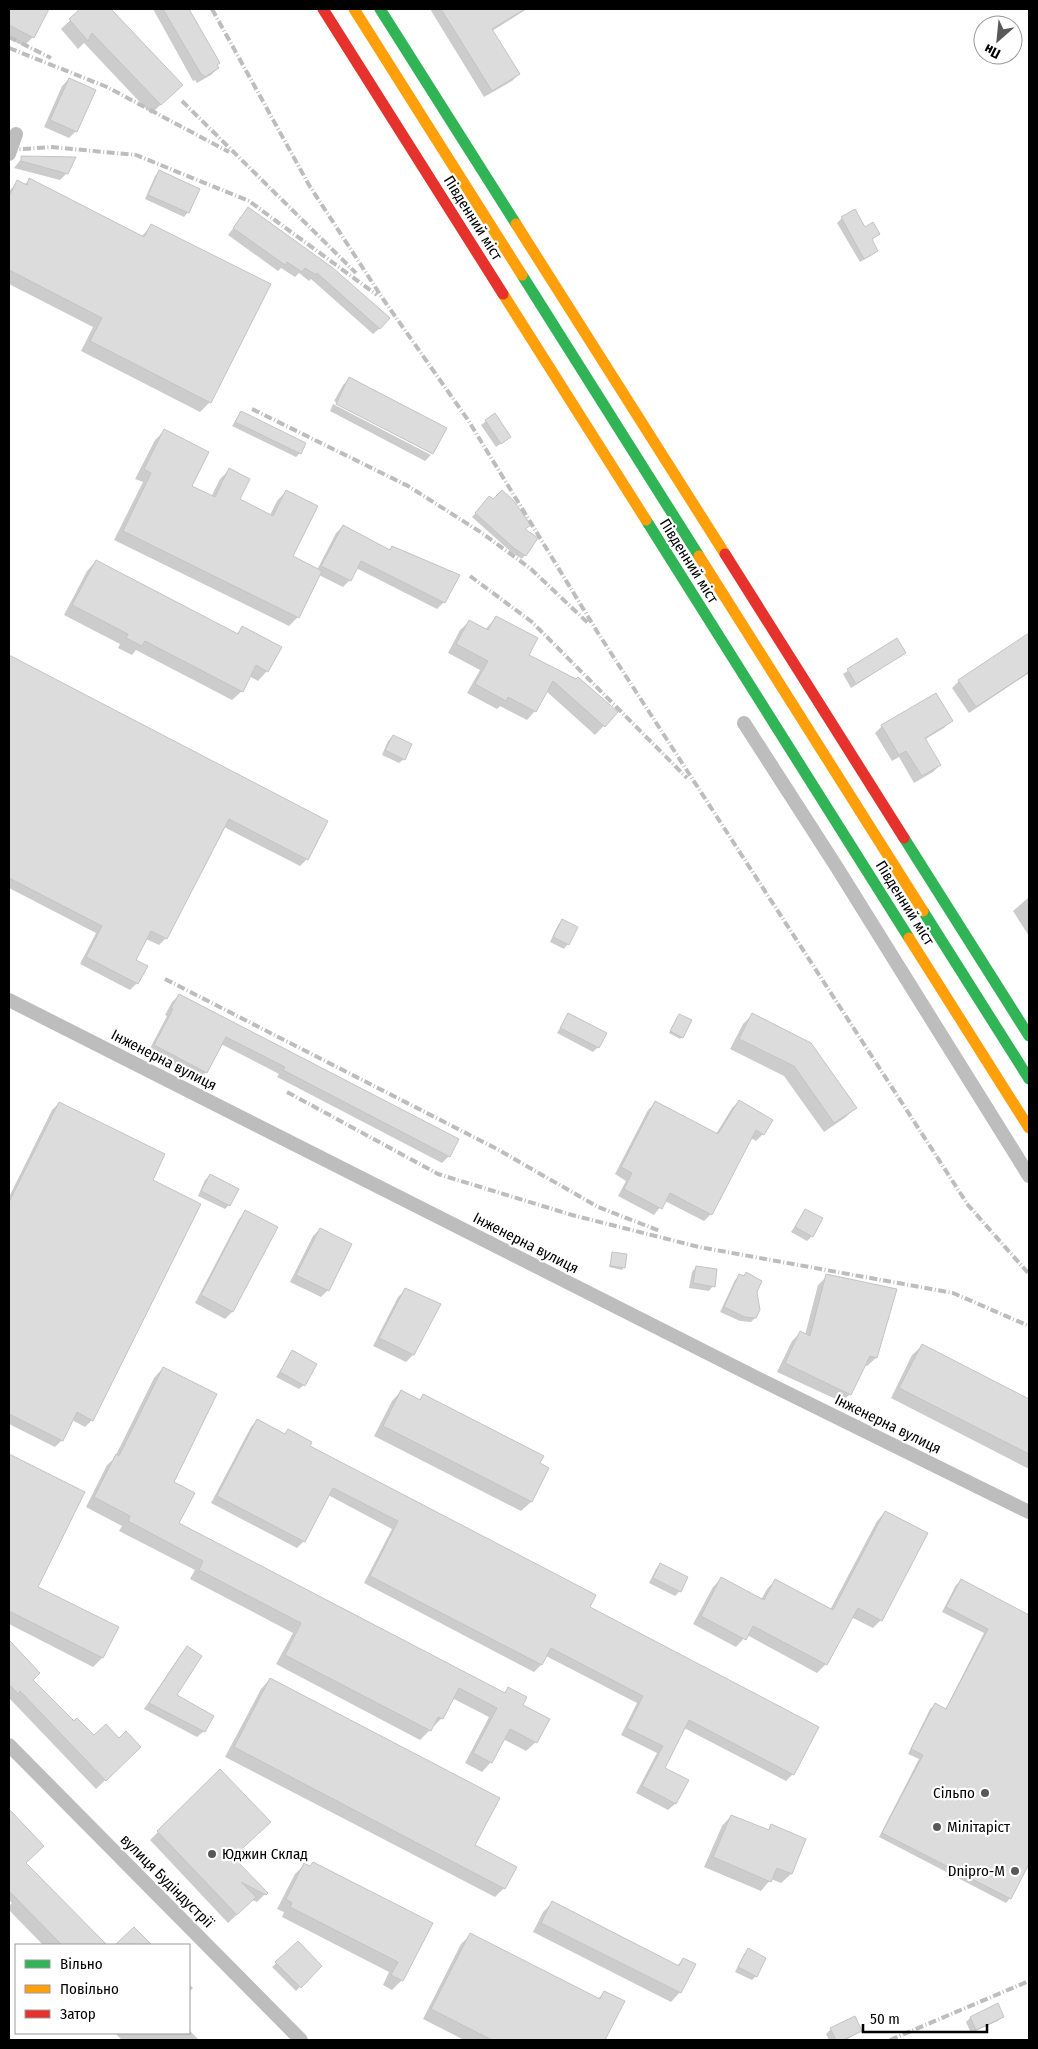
<svg xmlns="http://www.w3.org/2000/svg" width="1038" height="2049" viewBox="0 0 1038 2049" font-family="'Fira Sans Condensed',sans-serif">
  <rect width="100%" height="100%" fill="#fff"/>
  <path fill="#0003" d="M 9,9 L 47,10 L 33,37 L 24,46 L 9,39 Z
    M 82,9 L 109,9 L 181,85 L 151,114 L 84,43 L 78,49 L 61,29 Z
    M 153,9 L 187,9 L 218,63 L 216,65 L 218,68 L 211,75 L 197,83 L 195,80 L 193,81 Z
    M 430,9 L 527,9 L 492,31 L 519,74 L 512,81 L 484,97 Z
    M 69,79 L 76,131 L 69,138 L 44,127 L 62,86 Z
    M 22,158 L 67,173 L 60,180 L 14,168 Z
    M 160,171 L 188,212 L 184,217 L 145,199 L 155,176 Z
    M 29,180 L 141,237 L 152,225 L 269,285 L 210,402 L 200,412 L 81,351 L 93,327 L 9,284 L 9,191 L 18,182 L 24,185 Z
    M 248,209 L 380,328 L 373,334 L 311,279 L 309,281 L 299,273 L 295,277 L 281,268 L 278,271 L 228,235 Z
    M 842,218 L 879,234 L 871,240 L 877,251 L 872,255 L 860,262 L 837,223 Z
    M 350,378 L 445,428 L 432,454 L 334,401 L 343,385 Z
    M 333,404 L 431,455 L 425,461 L 330,411 Z
    M 241,412 L 300,453 L 296,457 L 232,426 Z
    M 495,414 L 505,441 L 496,447 L 481,425 Z
    M 164,431 L 190,486 L 211,497 L 220,479 L 229,470 L 238,500 L 270,515 L 277,501 L 286,491 L 291,557 L 317,570 L 336,533 L 343,526 L 389,550 L 392,547 L 444,602 L 437,609 L 356,568 L 350,580 L 343,587 L 319,575 L 298,617 L 289,626 L 114,540 L 143,482 L 135,479 L 155,440 Z
    M 489,498 L 523,530 L 525,555 L 522,559 L 511,552 L 472,517 Z
    M 96,561 L 236,634 L 243,628 L 267,671 L 258,681 L 249,676 L 242,691 L 232,700 L 136,650 L 132,655 L 118,648 L 120,644 L 64,615 L 87,571 Z
    M 496,617 L 528,655 L 616,713 L 595,735 L 546,691 L 535,711 L 527,720 L 500,706 L 497,709 L 467,693 L 480,670 L 448,653 L 460,630 L 469,622 L 485,630 Z
    M 1029,634 L 1029,673 L 969,713 L 952,688 L 959,681 Z
    M 896,640 L 905,653 L 851,688 L 843,674 Z
    M 9,657 L 326,822 L 307,859 L 300,866 L 224,827 L 166,938 L 159,945 L 146,939 L 135,961 L 137,983 L 130,990 L 80,964 L 96,933 L 9,888 Z
    M 951,721 L 944,728 L 924,740 L 940,765 L 933,772 L 914,783 L 899,757 L 892,761 L 875,733 L 882,726 Z
    M 393,736 L 404,759 L 399,763 L 382,755 L 388,741 Z
    M 1029,897 L 1029,936 L 1013,911 Z
    M 562,921 L 568,944 L 564,949 L 550,942 L 558,925 Z
    M 179,995 L 449,1156 L 442,1163 L 277,1077 L 279,1074 L 221,1044 L 206,1072 L 199,1079 L 148,1052 L 167,1016 L 165,1015 L 172,1002 Z
    M 568,1015 L 598,1047 L 593,1052 L 557,1033 Z
    M 752,1015 L 855,1107 L 846,1117 L 824,1132 L 784,1076 L 730,1049 L 743,1024 Z
    M 677,1017 L 682,1037 L 680,1039 L 669,1033 Z
    M 739,1101 L 763,1134 L 756,1141 L 751,1138 L 711,1214 L 704,1221 L 665,1201 L 654,1215 L 618,1196 L 626,1181 L 615,1174 L 648,1110 L 655,1103 L 716,1134 L 732,1108 Z
    M 59,1103 L 151,1180 L 92,1420 L 85,1427 L 72,1420 L 62,1440 L 55,1447 L 9,1424 L 9,1197 L 52,1110 Z
    M 210,1176 L 229,1205 L 225,1209 L 198,1196 L 205,1180 Z
    M 805,1211 L 812,1236 L 807,1241 L 791,1232 Z
    M 246,1212 L 232,1312 L 225,1319 L 195,1303 L 239,1219 Z
    M 320,1229 L 328,1290 L 321,1297 L 290,1282 L 313,1236 Z
    M 613,1253 L 623,1268 L 622,1270 L 609,1267 Z
    M 696,1267 L 713,1286 L 709,1291 L 689,1288 L 692,1272 Z
    M 746,1274 L 756,1292 L 755,1318 L 751,1322 L 740,1321 L 720,1312 L 735,1280 L 740,1276 L 743,1277 Z
    M 827,1276 L 876,1358 L 867,1366 L 864,1365 L 850,1394 L 842,1402 L 777,1372 L 792,1341 L 800,1333 L 805,1335 L 818,1285 Z
    M 405,1290 L 439,1305 L 413,1355 L 406,1362 L 373,1346 L 398,1297 Z
    M 922,1346 L 1029,1401 L 1029,1469 L 891,1398 L 912,1355 Z
    M 292,1352 L 304,1385 L 299,1389 L 276,1377 Z
    M 163,1368 L 177,1524 L 503,1694 L 508,1689 L 521,1705 L 536,1742 L 526,1751 L 503,1739 L 491,1762 L 482,1772 L 465,1763 L 489,1717 L 452,1698 L 442,1718 L 420,1740 L 276,1664 L 293,1633 L 190,1579 L 195,1570 L 119,1531 L 122,1526 L 86,1507 L 107,1465 L 114,1459 L 154,1378 Z
    M 401,1391 L 419,1400 L 424,1396 L 548,1468 L 531,1502 L 521,1511 L 374,1436 L 392,1401 Z
    M 257,1420 L 284,1434 L 288,1431 L 308,1447 L 588,1608 L 793,1774 L 786,1781 L 684,1728 L 664,1769 L 675,1804 L 668,1810 L 636,1793 L 657,1753 L 621,1735 L 637,1703 L 546,1656 L 541,1665 L 534,1672 L 364,1583 L 392,1529 L 328,1495 L 304,1541 L 297,1548 L 211,1503 L 251,1427 Z
    M 9,1455 L 83,1493 L 36,1587 L 102,1658 L 93,1667 L 9,1624 Z
    M 885,1512 L 881,1620 L 873,1628 L 851,1617 L 826,1664 L 817,1673 L 747,1635 L 736,1647 L 693,1624 L 713,1587 L 721,1579 L 761,1600 L 767,1589 L 775,1581 L 830,1610 L 877,1521 Z
    M 661,1564 L 680,1591 L 675,1596 L 649,1583 L 656,1569 Z
    M 961,1581 L 1029,1616 L 1029,1861 L 1010,1898 L 1006,1903 L 879,1837 L 919,1759 L 908,1754 L 930,1709 L 935,1705 L 945,1710 L 984,1633 L 942,1612 L 956,1585 Z
    M 9,1641 L 39,1673 L 32,1680 L 74,1723 L 94,1737 L 119,1740 L 140,1747 L 96,1789 L 10,1699 L 9,1701 Z
    M 187,1648 L 175,1695 L 204,1731 L 197,1737 L 144,1709 L 181,1654 Z
    M 270,1679 L 473,1846 L 504,1888 L 495,1897 L 225,1757 L 261,1689 Z
    M 220,1770 L 232,1857 L 266,1893 L 257,1902 L 252,1900 L 228,1923 L 150,1840 Z
    M 9,1810 L 42,1845 L 24,1863 L 105,1945 L 43,1945 L 9,1910 L 9,1906 L 12,1903 L 9,1900 Z
    M 731,1816 L 767,1831 L 771,1826 L 805,1840 L 791,1874 L 781,1883 L 771,1879 L 761,1891 L 704,1867 L 722,1826 Z
    M 305,1864 L 431,1924 L 402,1980 L 392,1990 L 383,1985 L 389,1972 L 282,1917 L 284,1912 L 277,1909 L 295,1874 Z
    M 552,1903 L 677,1966 L 683,1959 L 680,1992 L 671,2002 L 533,1932 L 543,1912 Z
    M 471,1934 L 598,1999 L 604,1992 L 623,2002 L 604,2040 L 464,2040 L 423,2019 L 461,1944 Z
    M 298,1943 L 320,1966 L 296,1991 L 272,1967 Z
    M 748,1950 L 756,1976 L 752,1980 L 735,1972 L 744,1954 Z
    M 189,1984 L 193,1988 L 189,1992 Z
    M 1003,2016 L 998,2021 L 971,2033 L 966,2022 L 970,2018 Z
    M 831,2029 L 861,2031 L 846,2040 L 829,2040 L 826,2034 Z
    M 189,2030 L 199,2040 L 122,2040 L 115,2033 L 189,2033 Z"/>
  <path fill="#dcdcdc" stroke="#c4c4c4" d="M 9,9 L 49,9 L 34,38 L 9,25 Z
    M 80,9 L 111,9 L 183,85 L 161,105 L 92,33 L 88,41 L 69,19 Z
    M 163,9 L 189,9 L 220,63 L 217,65 L 219,68 L 205,77 L 202,74 L 201,74 Z
    M 441,9 L 525,9 L 492,29 L 520,74 L 492,91 Z
    M 69,78 L 96,90 L 77,132 L 50,120 Z
    M 21,156 L 76,157 L 68,174 L 21,161 Z
    M 159,170 L 200,189 L 189,213 L 148,195 Z
    M 29,178 L 144,237 L 151,224 L 271,284 L 211,403 L 90,341 L 102,318 L 9,270 L 9,197 L 17,180 L 27,185 Z
    M 248,207 L 333,268 L 390,318 L 380,329 L 317,273 L 316,275 L 305,268 L 302,272 L 287,262 L 285,265 L 233,228 Z
    M 855,209 L 865,227 L 873,222 L 880,234 L 872,239 L 878,251 L 864,259 L 841,217 Z
    M 349,377 L 447,428 L 433,454 L 336,404 Z
    M 241,411 L 306,443 L 301,454 L 235,422 Z
    M 495,413 L 511,437 L 501,444 L 485,420 Z
    M 164,429 L 209,452 L 192,486 L 215,497 L 229,468 L 250,479 L 240,499 L 273,516 L 286,490 L 318,506 L 293,556 L 322,571 L 299,618 L 123,531 L 151,473 L 144,469 Z
    M 502,490 L 513,500 L 531,525 L 525,529 L 538,538 L 526,556 L 515,549 L 475,513 L 489,496 L 493,499 Z
    M 343,525 L 390,550 L 392,546 L 460,575 L 445,603 L 361,561 L 351,581 L 321,566 Z
    M 96,560 L 238,634 L 242,626 L 282,647 L 268,672 L 256,665 L 243,692 L 145,641 L 142,646 L 126,638 L 128,634 L 72,605 Z
    M 496,616 L 538,638 L 529,655 L 576,679 L 578,677 L 618,712 L 605,727 L 553,681 L 536,712 L 508,697 L 506,701 L 475,684 L 488,661 L 456,644 L 469,620 L 488,630 Z
    M 1029,633 L 1029,672 L 976,707 L 958,680 Z
    M 897,638 L 906,653 L 856,684 L 847,669 Z
    M 9,655 L 328,821 L 308,860 L 229,819 L 167,939 L 151,931 L 136,960 L 148,966 L 138,984 L 86,957 L 102,926 L 9,878 Z
    M 936,693 L 953,721 L 925,738 L 941,765 L 922,776 L 906,751 L 899,755 L 881,725 Z
    M 393,735 L 412,744 L 405,760 L 385,750 Z
    M 562,919 L 578,927 L 569,945 L 553,937 Z
    M 179,994 L 459,1139 L 450,1157 L 283,1070 L 285,1067 L 226,1037 L 207,1073 L 154,1045 L 173,1009 L 171,1008 Z
    M 568,1013 L 607,1033 L 599,1048 L 560,1028 Z
    M 752,1013 L 811,1043 L 857,1108 L 834,1123 L 794,1066 L 739,1039 Z
    M 679,1014 L 692,1020 L 683,1038 L 670,1031 Z
    M 739,1100 L 773,1120 L 764,1135 L 756,1130 L 712,1215 L 670,1193 L 662,1209 L 624,1189 L 632,1173 L 621,1167 L 655,1101 L 718,1134 Z
    M 59,1102 L 165,1154 L 153,1180 L 201,1204 L 93,1421 L 77,1412 L 63,1441 L 9,1414 L 9,1202 Z
    M 210,1174 L 239,1189 L 230,1206 L 201,1191 Z
    M 805,1209 L 823,1218 L 813,1237 L 795,1227 Z
    M 245,1210 L 278,1227 L 233,1312 L 201,1295 Z
    M 320,1228 L 352,1244 L 329,1291 L 296,1275 Z
    M 612,1252 L 627,1254 L 625,1268 L 610,1266 Z
    M 696,1266 L 717,1269 L 715,1287 L 693,1283 Z
    M 746,1272 L 762,1281 L 757,1292 L 760,1310 L 756,1318 L 745,1317 L 724,1307 L 739,1274 L 744,1276 Z
    M 826,1274 L 897,1289 L 877,1358 L 870,1356 L 851,1395 L 785,1363 L 800,1331 L 810,1336 Z
    M 405,1288 L 441,1304 L 414,1355 L 379,1338 Z
    M 922,1344 L 1029,1399 L 1029,1454 L 899,1388 Z
    M 292,1350 L 317,1364 L 305,1386 L 280,1372 Z
    M 163,1367 L 217,1394 L 174,1482 L 195,1493 L 179,1523 L 505,1693 L 508,1687 L 527,1697 L 523,1705 L 550,1719 L 537,1743 L 510,1729 L 492,1763 L 473,1753 L 497,1708 L 459,1688 L 443,1719 L 438,1717 L 431,1731 L 285,1655 L 301,1623 L 199,1570 L 203,1561 L 128,1521 L 130,1516 L 94,1497 L 116,1454 L 119,1456 Z
    M 401,1390 L 420,1400 L 423,1394 L 544,1456 L 540,1463 L 549,1468 L 532,1502 L 383,1426 Z
    M 257,1419 L 285,1434 L 288,1429 L 312,1442 L 310,1446 L 596,1595 L 590,1607 L 819,1727 L 794,1775 L 689,1720 L 665,1768 L 689,1780 L 676,1804 L 642,1786 L 663,1746 L 627,1728 L 643,1696 L 551,1648 L 542,1665 L 370,1576 L 398,1521 L 333,1488 L 305,1542 L 217,1496 Z
    M 9,1454 L 85,1492 L 38,1587 L 119,1627 L 103,1658 L 9,1611 Z
    M 885,1511 L 928,1533 L 882,1621 L 858,1608 L 827,1665 L 753,1626 L 746,1640 L 701,1616 L 721,1577 L 764,1600 L 775,1579 L 833,1610 Z
    M 660,1563 L 688,1577 L 681,1592 L 653,1578 Z
    M 961,1579 L 1029,1615 L 1029,1864 L 1011,1899 L 882,1833 L 923,1755 L 911,1749 L 935,1703 L 946,1709 L 988,1629 L 946,1607 Z
    M 9,1640 L 40,1673 L 33,1680 L 74,1721 L 77,1718 L 94,1735 L 106,1724 L 119,1738 L 126,1731 L 141,1747 L 106,1781 L 20,1691 L 18,1694 L 9,1684 Z
    M 187,1646 L 202,1656 L 177,1695 L 214,1716 L 205,1732 L 149,1703 Z
    M 270,1678 L 500,1798 L 475,1845 L 517,1867 L 505,1889 L 234,1747 Z
    M 220,1769 L 271,1822 L 233,1857 L 268,1893 L 266,1895 L 241,1882 L 256,1897 L 237,1915 L 157,1831 Z
    M 9,1809 L 44,1846 L 26,1863 L 107,1945 L 62,1945 L 9,1891 Z
    M 731,1815 L 769,1830 L 771,1824 L 806,1839 L 792,1874 L 777,1868 L 771,1882 L 713,1857 Z
    M 313,1862 L 433,1923 L 403,1981 L 391,1975 L 398,1962 L 290,1907 L 292,1903 L 286,1899 L 304,1863 L 310,1866 Z
    M 552,1901 L 679,1966 L 683,1958 L 696,1964 L 681,1993 L 541,1923 Z
    M 134,1927 L 152,1945 L 115,1945 Z
    M 470,1933 L 600,1999 L 604,1991 L 625,2001 L 605,2040 L 492,2040 L 431,2009 Z
    M 298,1941 L 322,1966 L 301,1988 L 275,1962 Z
    M 748,1948 L 766,1958 L 757,1977 L 738,1967 Z
    M 998,2003 L 1004,2017 L 976,2030 L 970,2017 Z
    M 855,2016 L 862,2031 L 843,2040 L 836,2040 L 830,2028 Z"/>
  <g fill="none" stroke-linecap="round" stroke-linejoin="round">
    <path stroke="#bdbdbd" stroke-width="14" d="M 9,154 L 16,134
      M 744,723 L 836,866 L 1029,1176
      M 9,1000 L 759,1379 L 1029,1512
      M 9,1745 L 301,2040"/>
    <path stroke="#30b455" stroke-width="11" d="M 380,9 L 516,224
      M 522,275 L 699,556
      M 646,520 L 909,938
      M 904,838 L 1029,1036
      M 923,911 L 1029,1079"/>
    <path stroke="#ff9f0a" stroke-width="11" d="M 354,9 L 522,275
      M 516,224 L 725,554
      M 503,294 L 646,520
      M 699,556 L 923,911
      M 909,938 L 1029,1128"/>
    <path stroke="#e5322d" stroke-width="11" d="M 323,9 L 503,294
      M 725,554 L 904,838"/>
    <path stroke="#bdbdbd" stroke-width="4" stroke-dasharray="8 2.5 1 2.5" stroke-linecap="butt" d="M 212,9 L 309,185 L 383,299 L 468,420 L 598,633 L 968,1205 L 1029,1274
      M 9,37 L 51,58
      M 9,48 L 107,87 L 229,152
      M 182,101 L 356,273
      M 9,150 L 52,147 L 136,155 L 249,201 L 377,295
      M 252,409 L 408,486 L 482,533 L 531,569 L 588,623
      M 470,576 L 532,622 L 687,778
      M 165,979 L 497,1149 L 598,1207 L 660,1231
      M 287,1092 L 438,1174 L 572,1215 L 699,1247 L 953,1293 L 1029,1326
      M 890,2040 L 1029,1981"/>
  </g>
  <g fill="#595959" stroke="#fff" stroke-width="2">
    <circle cx="985" cy="1793" r="5"/>
    <circle cx="937" cy="1827" r="5"/>
    <circle cx="212" cy="1854" r="5"/>
    <circle cx="1015" cy="1871" r="5"/>
  </g>
  <g text-anchor="middle" stroke-width="4.5" stroke-linejoin="round" paint-order="stroke">
    <g font-size="15" fill="#000" stroke="#fff">
      <text transform="translate(473 218) rotate(58)" y="5">Південний міст</text>
      <text transform="translate(689 561) rotate(58)" y="5">Південний міст</text>
      <text transform="translate(905 903) rotate(58)" y="5">Південний міст</text>
      <text transform="translate(164 1060) rotate(27)" y="5">Інженерна вулиця</text>
      <text transform="translate(526 1243) rotate(27)" y="5">Інженерна вулиця</text>
      <text transform="translate(888 1424) rotate(26)" y="5">Інженерна вулиця</text>
      <text transform="translate(167 1881) rotate(45)" y="5">вулиця Будіндустрії</text>
    </g>
    <g font-size="15" fill="#000" stroke="#fff" text-anchor="end">
      <text x="975" y="1798">Сільпо</text>
      <text x="947" y="1832" text-anchor="start">Мілітаріст</text>
      <text x="222" y="1859" text-anchor="start">Юджин Склад</text>
      <text x="1005" y="1876">Dnipro-M</text>
    </g>
  </g>
  <rect width="1038" height="2049" fill="none" stroke="#000000" stroke-width="20"/>
  <rect x="15" y="1944" width="175" height="90" fill="#ffffff" stroke="#999999"/>
  <rect x="25" y="1960" width="25" height="8" fill="#30b455" stroke="#999999"/>
  <text x="60" y="1969" font-size="15" fill="#000000">Вільно</text>
  <rect x="25" y="1985" width="25" height="8" fill="#ff9f0a" stroke="#999999"/>
  <text x="60" y="1994" font-size="15" fill="#000000">Повільно</text>
  <rect x="25" y="2010" width="25" height="8" fill="#e5322d" stroke="#999999"/>
  <text x="60" y="2019" font-size="15" fill="#000000">Затор</text>
  <g transform="translate(998 40) rotate(207)"><circle r="24" fill="#ffffff" stroke="#999999"/>
  <path d="M0-4L9 19L0 12L-9 19Z" fill="#595959"/>
  <text y="-8" font-size="14" font-weight="bold" text-anchor="middle" fill="#000000">Пн</text>
  </g>
  <path d="M863 2024v8h124v-8" fill="none" stroke="#000000" stroke-width="2.5"/>
  <text x="870" y="2024" font-size="15" fill="#000000" stroke="#ffffff" stroke-width="4" paint-order="stroke">50 m</text>
</svg>
